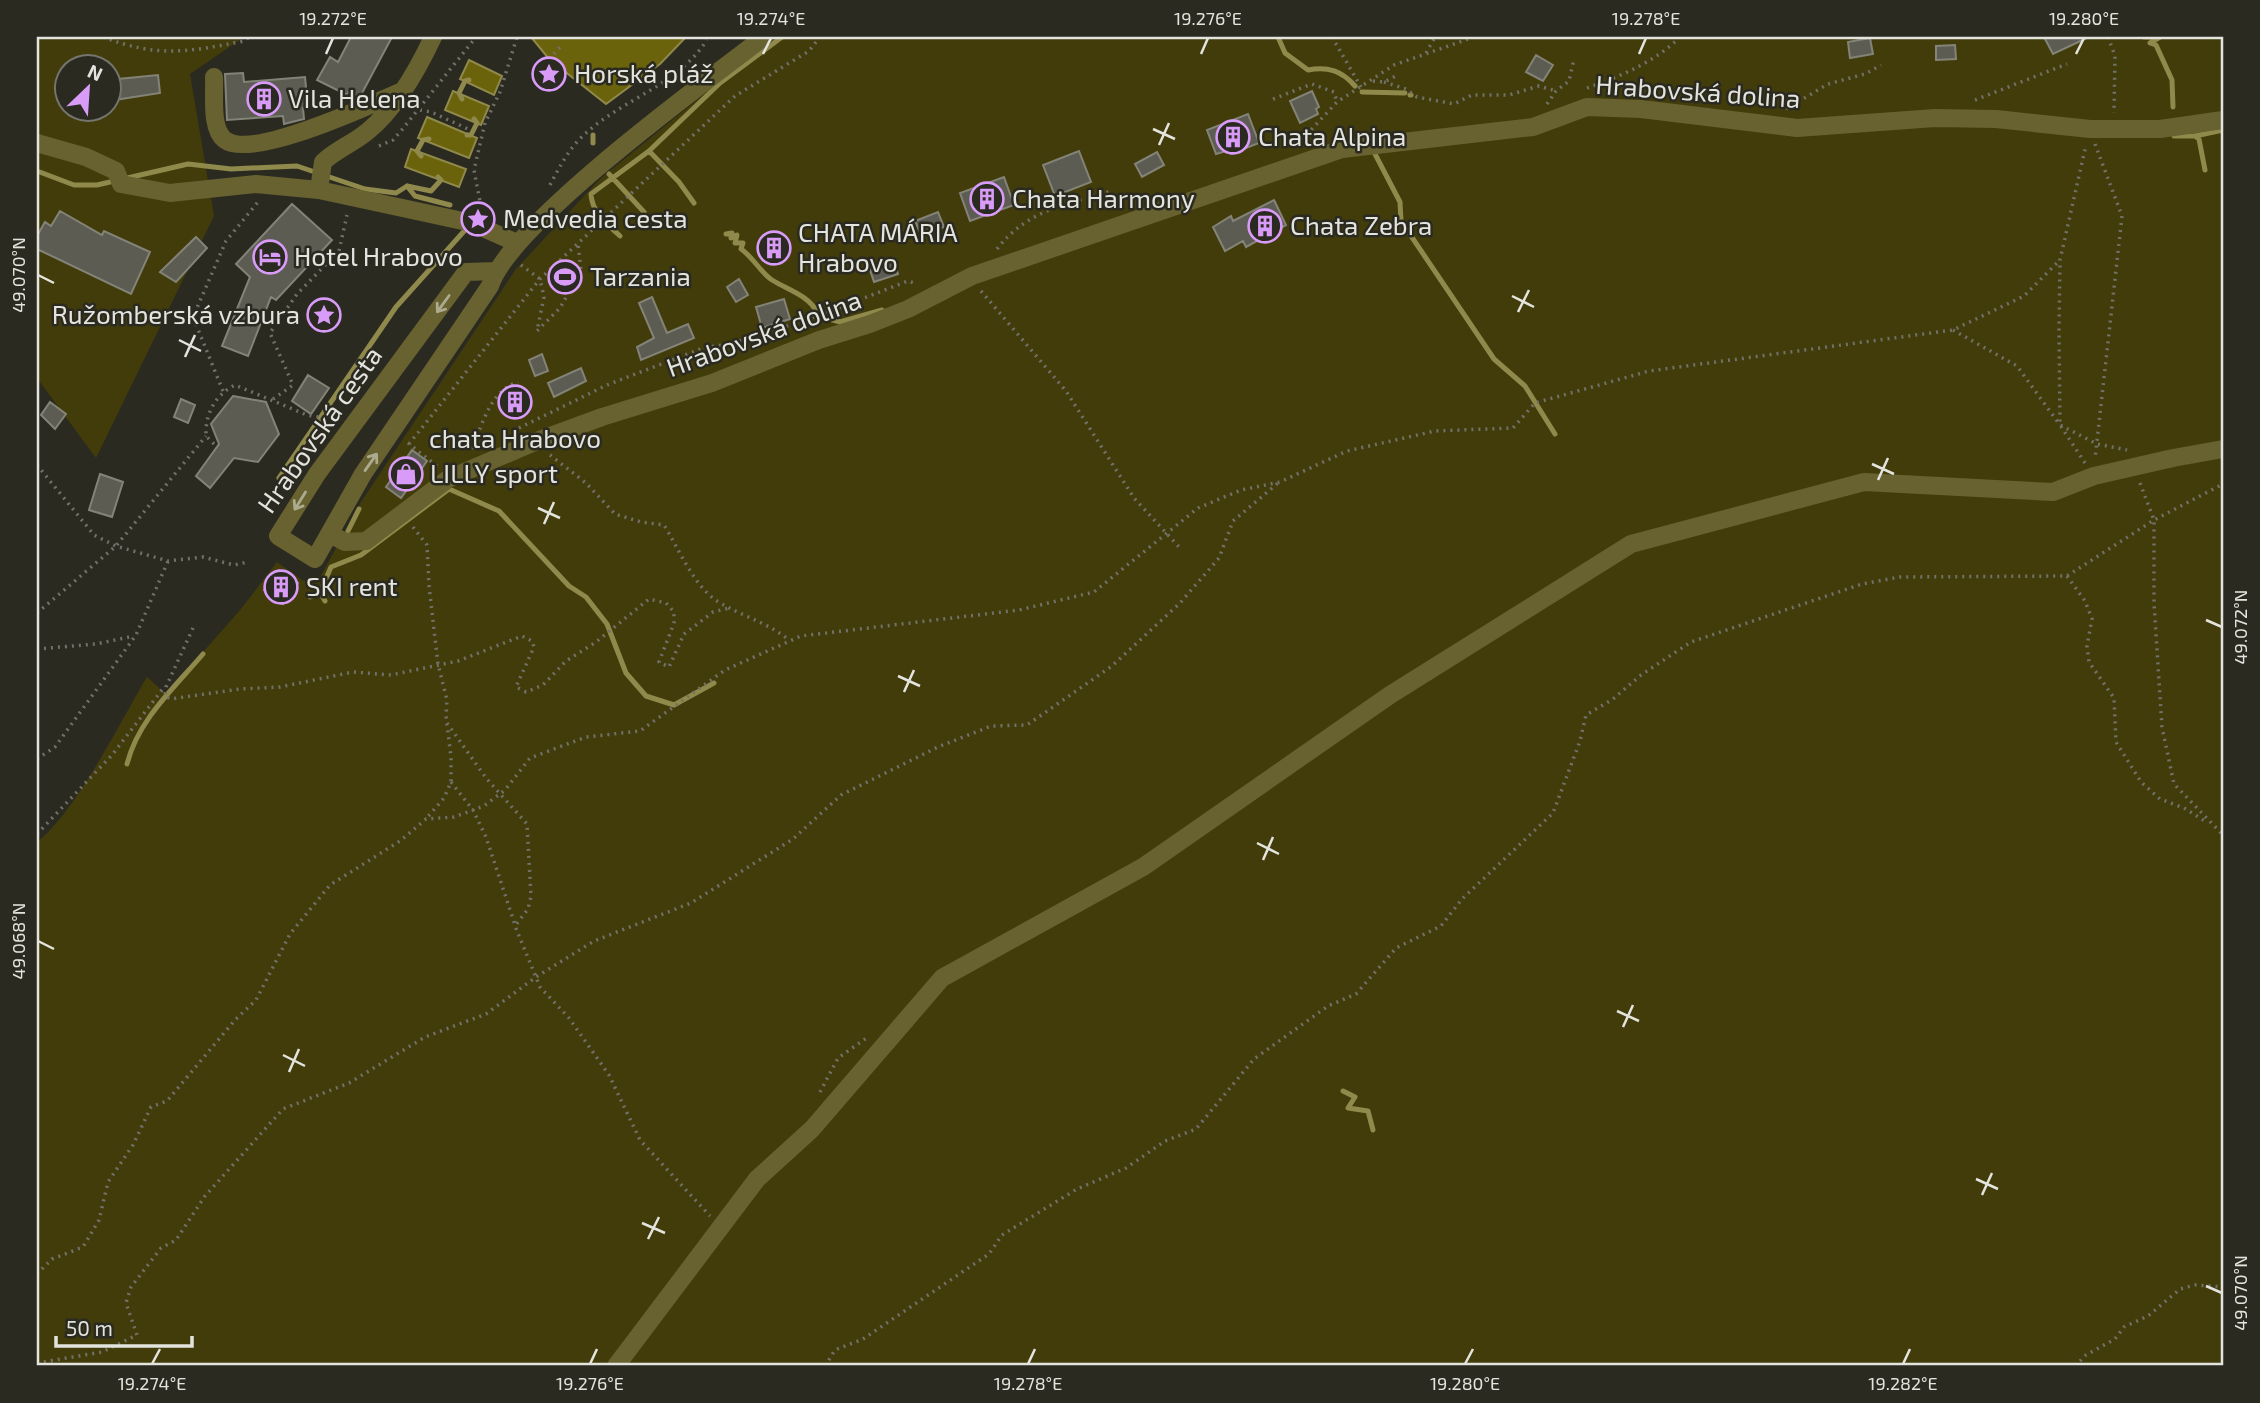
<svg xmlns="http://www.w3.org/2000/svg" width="2260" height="1403" viewBox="0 0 2260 1403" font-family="'Exo 2',sans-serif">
  <rect width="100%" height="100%" fill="#2b2a21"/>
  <path fill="#423c0b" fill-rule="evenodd" d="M 37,37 L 244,37 L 190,74 L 214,216 L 96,458 L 37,378 ZM 66,66 L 108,66 L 108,108 L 66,108 Z
    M 774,37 L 2223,37 L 2223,1366 L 37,1366 L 37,842 C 76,812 120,722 147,677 L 166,694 L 241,609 L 277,562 L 302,580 L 317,583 L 361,502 L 516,269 L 600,179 Z"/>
  <path fill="#6b620c" stroke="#8f894b" stroke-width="2" d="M 531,37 L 686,37 L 660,64 L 606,104 L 549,59 Z
    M 469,60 L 502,76 L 494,95 L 460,79 Z
    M 453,91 L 489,106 L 481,125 L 445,110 Z
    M 427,117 L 477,138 L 469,158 L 418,138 Z
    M 411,149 L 466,169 L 459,187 L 405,167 Z"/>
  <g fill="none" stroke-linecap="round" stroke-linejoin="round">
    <path stroke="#8f894b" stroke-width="5" d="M 1278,37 L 1285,53 L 1308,70 C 1328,66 1342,71 1355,86
      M 2144,37 L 2160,37 L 2150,43 L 2156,45 L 2172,80 L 2173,107
      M 1362,92 L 1405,93
      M 1410,95 L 1411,95
      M 462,99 L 459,93 L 465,81 L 469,80
      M 467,135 L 471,135 L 477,123 L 474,119
      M 593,135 L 593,143
      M 2174,136 L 2195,136 L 2199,139 L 2205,170
      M 2195,136 L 2223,130
      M 649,151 L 679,182 L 694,203
      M 1375,154 L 1400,202 L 1401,221 L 1494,359 L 1525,386 L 1555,434
      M 421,156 L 417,151 L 423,140 L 429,139
      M 37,171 L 74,185 L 97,185 L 188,164 L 231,169 L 297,166 L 365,189 L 396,193 L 407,186
      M 609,174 L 644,212
      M 438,177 L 441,180 L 431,191 L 407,186 L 415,196 L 450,205
      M 726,234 L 732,233 L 731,238 L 737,235 L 735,243 L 743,243 L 741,249 C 753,257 761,273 772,280 C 788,290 808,295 817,312
      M 620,236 C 607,224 592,213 591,194 L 649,151 L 720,83 L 782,37
      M 822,317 L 840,322 L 882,310
      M 279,478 L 396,307 L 466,229
      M 348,531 L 359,509
      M 310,597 L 320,592
      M 325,601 L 320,592 L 331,567 L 361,555 L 449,489 L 499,511 L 569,586 L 586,597 L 607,624 L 626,673 L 646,696 L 674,705 L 714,683
      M 127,764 C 138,720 174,688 203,654
      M 1343,1091 L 1355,1097 L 1348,1108 L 1368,1111 L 1373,1130"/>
  </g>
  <path fill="#5c5c52" stroke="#838378" stroke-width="2" d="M 351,37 L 392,37 L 360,97 L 349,91 L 347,95 L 317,80 L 330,57 L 338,62 Z
    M 2044,37 L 2089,37 L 2053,54 Z
    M 1870,38 L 1873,54 L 1850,58 L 1848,42 Z
    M 1955,45 L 1956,59 L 1936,60 L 1936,46 Z
    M 1536,55 L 1553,65 L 1543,81 L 1526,72 Z
    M 243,73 L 244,82 L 305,77 L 308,108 L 303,108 L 304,119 L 284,124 L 283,116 L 227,120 L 225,74 Z
    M 158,75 L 160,93 L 108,101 L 108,80 Z
    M 1312,91 L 1319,107 L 1316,109 L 1318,114 L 1300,123 L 1290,101 Z
    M 1248,114 L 1259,143 L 1231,154 L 1226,151 L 1216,154 L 1207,130 Z
    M 1079,151 L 1091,182 L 1055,196 L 1043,165 Z
    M 1157,152 L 1164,165 L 1142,177 L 1135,164 Z
    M 1004,177 L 1014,205 L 970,221 L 960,193 Z
    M 1274,200 L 1286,225 L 1246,247 L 1243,241 L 1225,251 L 1213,227 L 1231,216 L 1233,221 Z
    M 292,204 L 332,240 L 276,300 L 271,297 L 248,356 L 222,346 L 250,277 L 236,264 Z
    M 60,211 L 102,235 L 104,231 L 150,252 L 131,294 L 37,249 L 37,236 L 45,222 L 51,226 Z
    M 938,212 L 944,227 L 922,237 L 915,221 Z
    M 196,237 L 207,248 L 176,282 L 160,272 Z
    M 774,238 L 783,249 L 773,258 L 764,247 Z
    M 893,258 L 898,274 L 874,282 L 869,267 Z
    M 739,279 L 748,295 L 736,302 L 727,287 Z
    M 652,297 L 667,333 L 688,324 L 694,338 L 641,360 L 637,347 L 654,338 L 639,303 Z
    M 784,299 L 790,319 L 762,328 L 756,307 Z
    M 542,354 L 548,371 L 535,376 L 529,360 Z
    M 581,368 L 586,381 L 554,397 L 548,383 Z
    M 308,375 L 329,388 L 311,414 L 292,401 Z
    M 233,396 L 266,402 L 279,434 L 258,462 L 234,458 L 210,488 L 196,476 L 219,444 L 211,424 Z
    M 181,399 L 195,405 L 188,423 L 174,417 Z
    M 50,402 L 66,414 L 55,429 L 41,415 Z
    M 412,450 L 427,461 L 401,498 L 386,487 Z
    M 100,474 L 123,482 L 112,517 L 89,510 Z
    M 279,570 L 298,583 L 283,604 L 264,590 Z"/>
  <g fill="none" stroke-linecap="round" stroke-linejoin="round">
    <path stroke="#727169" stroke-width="3.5" stroke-dasharray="2 5" stroke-linecap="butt" d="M 103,37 C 158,58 188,52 244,41 L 249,37
      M 1332,37 L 1361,87
      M 2108,37 L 2115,56 L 2114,113
      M 1426,53 L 1435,37
      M 549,59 L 563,44
      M 1373,81 L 1384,82 L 1398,75
      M 1384,82 L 1406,89 L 1417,97 L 1454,104 L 1472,95 L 1509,95 L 1539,86 L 1556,91
      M 1587,88 C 1621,76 1655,62 1680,37
      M 1273,99 L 1312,84 L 1334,92 L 1337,102
      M 1975,100 L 2067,64
      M 1547,104 L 1556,91 L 1569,81 L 1574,59
      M 1786,109 L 1828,84 L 1865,74 L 1881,65
      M 420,110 L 431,112 L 468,129
      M 2095,144 L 2122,216 L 2095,459
      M 1297,145 L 1337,102 L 1394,65 L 1474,37
      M 379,146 L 393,140 L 401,131 L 476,37
      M 550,185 C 558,170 565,156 576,143 C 614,101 675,89 707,40
      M 481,207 L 474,170 L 485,123 L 500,92 L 517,37
      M 997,249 C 1027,210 1067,204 1112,191
      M 521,265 L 540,279 L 544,297 L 537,331 L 560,308 L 581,271 L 578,243
      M 981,291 L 1066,391 L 1134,498 L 1180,548
      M 1953,330 L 2017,366 L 2060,425 L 2097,444 L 2127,450
      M 223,391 L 193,317 L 226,241 L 258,202
      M 273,399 L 293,385 L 270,333 L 297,294 L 339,251 L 347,215
      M 519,428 L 607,385 L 703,348 L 734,343 L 812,318 L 908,281 L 917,284
      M 408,443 L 438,467
      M 214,444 L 206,436 C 205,414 215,395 235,385 L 307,415 L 335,420
      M 409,444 L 540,279 L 735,96 L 809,51 L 820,37
      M 472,449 C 483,423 490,391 518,382
      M 550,455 L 586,483 L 615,514 L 641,522 L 664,525 C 679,549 693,585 717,601 C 741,616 767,622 789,640
      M 2085,463 L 2060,425 L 2059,329 L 2060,260 L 2086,145
      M 37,465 L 94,535 L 116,546 L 168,561 L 203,557 L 234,565 L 248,562
      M 2140,483 L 2154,520 L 2154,603 L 2162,727 L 2174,784 L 2223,835
      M 413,527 L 427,545 L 429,586 L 438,664 L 447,700 L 446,716 L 451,757 L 451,782 L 444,798 L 426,819
      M 2067,576 L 2085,601 L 2092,619 L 2087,646 L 2089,662 L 2114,698 L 2116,742 L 2141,782 L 2160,799 L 2184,808 L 2208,823
      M 37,613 L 116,546 L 206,436
      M 193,628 L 166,687 L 165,696 L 170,699 L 240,689 L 280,687 L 353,672 L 391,675 L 458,661 L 522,636 L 532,641 L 534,647 L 516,687 L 526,692 L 543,685 L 566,661 L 596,642 L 649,599 L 666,603 L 674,612 L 674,623 L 659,662 L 669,667 L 684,634 L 713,612 L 729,608
      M 37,649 L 96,644 L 134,636
      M 447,723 L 486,778 L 527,824 L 531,896 L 528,909 L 515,926 L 540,987 L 569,1018 L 609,1075 L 640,1140 L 710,1216
      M 37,759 L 55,747 L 136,635 L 168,561
      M 451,782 L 473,810 L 486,837 L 515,925
      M 37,834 L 112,755 L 165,686
      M 820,1092 L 838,1058 L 868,1037
      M 37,1274 L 52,1259 L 83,1247 L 99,1220 L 108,1182 L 133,1145 L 151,1107 L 167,1101 L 235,1020 L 256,1000 L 290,934 L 330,885 L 400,841 L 426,819 L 454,817 L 484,806 L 505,790 L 530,758 L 586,737 L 640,731 L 725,670 L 801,636 L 1019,610 L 1094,592 L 1198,508 L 1241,490 L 1280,482 L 1347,451 L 1435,431 L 1513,428 L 1535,403 L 1649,371 L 1953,330 L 2024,296 L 2060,260
      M 37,1363 L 102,1352 L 137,1335 L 126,1303 L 131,1287 L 161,1248 L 176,1240 L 205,1196 L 283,1109 L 349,1083 L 425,1037 L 486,1014 L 536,977 L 594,941 L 691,903 L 793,839 L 841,795 L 938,747 L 991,726 L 1027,725 L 1112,666 L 1180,603 L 1219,558 L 1233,521 L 1278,483
      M 825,1366 L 835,1350 L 863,1339 L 989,1254 L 1002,1235 L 1077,1189 L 1126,1168 L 1165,1141 L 1196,1129 L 1254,1059 L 1328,1006 L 1356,994 L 1396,948 L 1441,926 L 1462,899 L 1553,813 L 1580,741 L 1586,715 L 1613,699 L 1641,675 L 1691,642 L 1862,584 L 1900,577 L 2067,576 L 2154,520 L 2223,484
      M 2075,1366 L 2086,1355 L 2115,1339 L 2124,1327 L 2148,1316 L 2180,1289 L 2195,1285 L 2223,1287"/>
    <path stroke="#67622f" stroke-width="18" d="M 214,77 C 215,94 210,129 225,140 C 252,160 370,105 400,92
      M 37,143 L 86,157 L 116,171 L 121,184 L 170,193 L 256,184 L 319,190 L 472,223 L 517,243
      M 319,190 L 323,162 C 337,149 354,143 368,131 C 396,108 418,69 433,37
      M 495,271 L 466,272 L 317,474 L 278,536 L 315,559 L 363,474 L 490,286 C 510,224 705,82 764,37
      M 330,534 L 345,542 L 366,541 L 448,479 L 537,441 L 602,417 L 712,383 L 819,340 L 870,324 L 908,309 L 972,276 L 1342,149 L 1533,127 L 1587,107 L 1641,109 L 1797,128 L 1935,118 L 1996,119 L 2090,129 L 2160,129 L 2223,120
      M 616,1366 L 757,1179 L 812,1129 L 942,978 L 1143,867 L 1390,695 L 1631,544 L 1864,482 L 2053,492 L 2094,476 L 2173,458 L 2223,449"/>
  </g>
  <defs><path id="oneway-shaft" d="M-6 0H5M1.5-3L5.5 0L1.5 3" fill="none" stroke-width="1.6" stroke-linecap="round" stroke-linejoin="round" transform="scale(1.75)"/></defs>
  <g stroke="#acaa8f">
    <use href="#oneway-shaft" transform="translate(443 304) rotate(126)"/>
    <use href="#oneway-shaft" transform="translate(371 462) rotate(-55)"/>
    <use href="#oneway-shaft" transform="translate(300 501) rotate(122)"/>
  </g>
  <path fill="none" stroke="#e4e4de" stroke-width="2.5" d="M 326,54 L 333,38M 763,54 L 771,38M 1201,54 L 1208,38M 1639,54 L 1646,38M 2076,54 L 2084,38M 1153,129 L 1175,139M 1159,145 L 1169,123M 38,275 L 54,283M 1512,296 L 1534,307M 1518,312 L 1529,290M 179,340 L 201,351M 185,357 L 195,335M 1872,464 L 1894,474M 1878,480 L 1888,458M 538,508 L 560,518M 544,524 L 554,502M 2206,620 L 2222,627M 898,676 L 920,686M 904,692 L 914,670M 1257,843 L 1279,854M 1263,860 L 1273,837M 38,941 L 54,949M 1617,1011 L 1639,1021M 1623,1027 L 1633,1005M 283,1055 L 305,1066M 289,1072 L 299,1049M 1976,1179 L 1998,1189M 1982,1195 L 1992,1173M 642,1223 L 665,1233M 648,1239 L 659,1217M 2206,1286 L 2222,1293M 152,1364 L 160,1349M 590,1364 L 597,1349M 1028,1364 L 1035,1349M 1465,1364 L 1473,1349M 1903,1364 L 1910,1349"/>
  <defs>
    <symbol id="sight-ring" viewBox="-11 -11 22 22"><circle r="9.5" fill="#2b2a21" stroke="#d89bf8" stroke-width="1.5"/><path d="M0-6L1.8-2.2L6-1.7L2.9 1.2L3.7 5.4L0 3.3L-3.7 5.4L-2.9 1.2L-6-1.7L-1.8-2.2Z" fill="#d89bf8"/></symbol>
    <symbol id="building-ring" viewBox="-11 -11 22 22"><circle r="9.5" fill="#2b2a21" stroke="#d89bf8" stroke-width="1.5"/><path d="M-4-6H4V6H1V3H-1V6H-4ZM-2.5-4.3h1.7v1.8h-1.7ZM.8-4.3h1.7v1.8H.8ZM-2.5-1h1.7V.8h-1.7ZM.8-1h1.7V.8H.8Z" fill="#d89bf8"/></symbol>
    <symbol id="hotel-ring" viewBox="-11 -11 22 22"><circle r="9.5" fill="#2b2a21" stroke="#d89bf8" stroke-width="1.5"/><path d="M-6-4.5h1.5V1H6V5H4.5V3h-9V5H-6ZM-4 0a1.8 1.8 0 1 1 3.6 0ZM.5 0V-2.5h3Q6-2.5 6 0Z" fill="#d89bf8"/></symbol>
    <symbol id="stadium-ring" viewBox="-11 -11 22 22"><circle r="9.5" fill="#2b2a21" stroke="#d89bf8" stroke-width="1.5"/><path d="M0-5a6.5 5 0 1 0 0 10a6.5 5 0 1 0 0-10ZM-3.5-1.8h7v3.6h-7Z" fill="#d89bf8"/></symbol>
    <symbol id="shop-ring" viewBox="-11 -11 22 22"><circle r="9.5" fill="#2b2a21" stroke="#d89bf8" stroke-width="1.5"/><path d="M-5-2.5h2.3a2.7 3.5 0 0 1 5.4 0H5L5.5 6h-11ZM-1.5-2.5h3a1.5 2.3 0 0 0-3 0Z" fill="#d89bf8"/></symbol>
  </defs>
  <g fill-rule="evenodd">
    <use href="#sight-ring" x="530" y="55" width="38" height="38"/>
    <use href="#building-ring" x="245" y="80" width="38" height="38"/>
    <use href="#building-ring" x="1214" y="118" width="38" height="38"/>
    <use href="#building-ring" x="968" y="180" width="38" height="38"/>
    <use href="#sight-ring" x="459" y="200" width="38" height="38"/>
    <use href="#building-ring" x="1246" y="207" width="38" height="38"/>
    <use href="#building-ring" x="755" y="229" width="38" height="38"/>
    <use href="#hotel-ring" x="251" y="238" width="38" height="38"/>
    <use href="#stadium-ring" x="546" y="258" width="38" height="38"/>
    <use href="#sight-ring" x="305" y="296" width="38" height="38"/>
    <use href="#building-ring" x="496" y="383" width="38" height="38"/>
    <use href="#shop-ring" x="387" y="455" width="38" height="38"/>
    <use href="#building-ring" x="262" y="568" width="38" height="38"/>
  </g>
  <g text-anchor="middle" stroke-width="5" stroke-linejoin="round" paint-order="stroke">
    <g font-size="26" fill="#e4e4de" stroke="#2b2a21" text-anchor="start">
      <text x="574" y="83">Horská pláž</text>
      <text x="288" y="108">Vila Helena</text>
      <text x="1258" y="146">Chata Alpina</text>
      <text x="1012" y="208">Chata Harmony</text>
      <text x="503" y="228">Medvedia cesta</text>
      <text x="1290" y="235">Chata Zebra</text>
      <text x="798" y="242">CHATA MÁRIA<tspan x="798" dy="30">Hrabovo</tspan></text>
      <text x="294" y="266">Hotel Hrabovo</text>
      <text x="590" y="286">Tarzania</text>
      <text x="300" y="324" text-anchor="end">Ružomberská vzbura</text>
      <text x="515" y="448" text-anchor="middle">chata Hrabovo</text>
      <text x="430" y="483">LILLY sport</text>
      <text x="306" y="596">SKI rent</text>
    </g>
    <g font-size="26" fill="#e4e4de" stroke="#2b2a21">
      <text transform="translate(1698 92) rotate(4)" y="9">Hrabovská dolina</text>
      <text transform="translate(764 334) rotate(-20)" y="9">Hrabovská dolina</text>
      <text transform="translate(320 430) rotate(-55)" y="9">Hrabovská cesta</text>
    </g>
  </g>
  <rect width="2260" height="1403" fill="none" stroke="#2b2a21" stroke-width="77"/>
  <g transform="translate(88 88) rotate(25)"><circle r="33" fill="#2b2a21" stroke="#75746d" stroke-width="2"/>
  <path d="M0-5L12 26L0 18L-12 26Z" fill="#d89bf8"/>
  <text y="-10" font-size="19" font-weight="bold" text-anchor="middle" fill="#e4e4de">N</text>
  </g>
  <path d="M56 1336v10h136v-10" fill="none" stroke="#e4e4de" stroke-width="3.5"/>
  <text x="66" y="1336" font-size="21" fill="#e4e4de" stroke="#2b2a21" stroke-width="5" paint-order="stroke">50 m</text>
  <rect x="38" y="38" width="2184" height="1326" fill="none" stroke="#e4e4de" stroke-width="2.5"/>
  <g font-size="18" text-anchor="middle" fill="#e4e4de">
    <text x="333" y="25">19.272°E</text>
    <text x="771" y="25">19.274°E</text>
    <text x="1208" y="25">19.276°E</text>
    <text x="1646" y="25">19.278°E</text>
    <text x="2084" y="25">19.280°E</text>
    <text transform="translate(19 275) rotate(-90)" y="6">49.070°N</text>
    <text transform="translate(2241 627) rotate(-90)" y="6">49.072°N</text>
    <text transform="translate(19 941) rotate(-90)" y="6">49.068°N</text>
    <text transform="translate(2241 1293) rotate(-90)" y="6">49.070°N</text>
    <text x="152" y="1390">19.274°E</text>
    <text x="590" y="1390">19.276°E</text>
    <text x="1028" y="1390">19.278°E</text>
    <text x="1465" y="1390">19.280°E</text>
    <text x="1903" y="1390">19.282°E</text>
  </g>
</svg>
